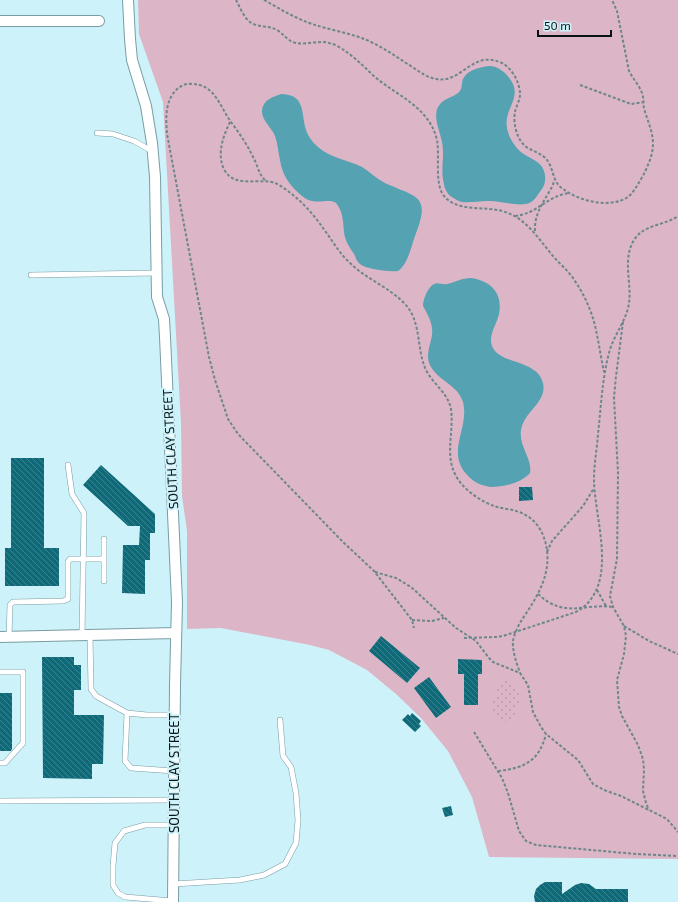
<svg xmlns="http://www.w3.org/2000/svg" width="678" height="902" viewBox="0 0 678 902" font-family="'Exo 2',sans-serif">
  <defs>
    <pattern id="park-dots" width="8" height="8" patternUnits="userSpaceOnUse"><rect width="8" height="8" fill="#dcb6c6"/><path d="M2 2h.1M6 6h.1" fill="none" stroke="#bb9ca9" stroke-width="1.8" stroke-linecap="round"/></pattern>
    <pattern id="building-back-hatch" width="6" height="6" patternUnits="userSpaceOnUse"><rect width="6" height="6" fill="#0e6a79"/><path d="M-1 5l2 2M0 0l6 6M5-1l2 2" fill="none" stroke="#40818c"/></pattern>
  </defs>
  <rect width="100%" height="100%" fill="#cef2fa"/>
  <path fill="#dcb6c6" d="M 138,0 L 678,0 L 678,859 L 489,857 L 472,797 L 448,751 L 421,718 L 396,694 L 367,670 L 329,650 L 310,645 L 221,628 L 187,629 L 187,531 L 182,496 L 181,423 L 163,102 L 139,34 Z"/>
  <path fill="url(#park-dots)" d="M 506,681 C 531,683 515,737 496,718 C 487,710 496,685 506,681 Z"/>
  <path fill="#54a2b2" d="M 489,66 C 496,66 500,69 505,73 C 529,98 500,107 508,132 C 510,139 515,147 521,152 C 531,160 544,161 545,176 C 546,183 543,188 539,193 C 536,198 532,203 526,204 C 513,206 499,200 487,201 C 479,201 470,203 462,202 C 458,201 453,198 449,195 C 447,192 444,188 444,184 C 440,171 445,156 442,142 C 440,131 434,120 437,109 C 442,98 450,99 458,93 C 463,89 461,84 463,79 C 467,70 480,67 489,66 Z
    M 282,94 C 306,95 301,114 306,130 C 308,136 313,143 318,147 C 330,158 348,160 362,167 C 370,172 377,179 385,183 C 418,198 431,195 415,236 C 411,247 408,264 398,271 C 390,272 365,269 360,264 C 356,261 356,257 354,254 C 349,246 345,241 344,232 C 343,222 343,211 336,203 C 329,197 315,207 302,196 C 290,186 282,175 280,160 C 278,152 278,144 275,136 C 272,128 261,120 262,110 C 263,100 274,96 282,94 Z
    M 471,278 C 491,281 503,293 499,314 C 497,324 488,335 492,346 C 499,365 537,359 543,383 C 547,401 527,410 522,426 C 516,444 533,458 530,473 C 521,483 504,487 491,487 C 483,486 475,483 469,477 C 444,453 470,429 463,402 C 458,385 439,381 431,367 C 423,354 434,341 432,328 C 431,320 427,313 423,306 C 423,299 428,287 434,284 C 438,282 442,285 447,284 C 456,282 462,278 471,278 Z"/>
  <path fill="url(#building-back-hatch)" d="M 11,458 L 44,458 L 44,548 L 59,548 L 59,586 L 5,586 L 5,548 L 11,548 Z
    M 101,465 L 155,514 L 155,533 L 150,533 L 150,560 L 145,560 L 145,594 L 122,593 L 123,545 L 139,545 L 140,526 L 128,526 L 83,485 Z
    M 519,487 L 532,487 L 533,500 L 519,501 Z
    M 381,636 L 420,668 L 407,683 L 369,651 Z
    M 42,657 L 74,657 L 74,665 L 81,665 L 81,690 L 74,690 L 74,715 L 104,715 L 103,764 L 92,764 L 92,779 L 43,778 Z
    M 458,659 L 482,660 L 482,674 L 478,674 L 478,705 L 464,705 L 464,674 L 458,674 Z
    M 429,677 L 451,707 L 436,718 L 414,688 Z
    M 0,693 L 12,693 L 12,749 L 11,751 L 0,751 Z
    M 412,713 L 421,721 L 419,724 L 421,726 L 415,732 L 402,720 L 408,714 L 410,716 Z
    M 451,806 L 453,815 L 445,817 L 442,808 Z
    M 545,882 L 562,882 L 562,894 L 575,885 L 581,883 L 589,884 L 596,889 L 628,889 L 628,902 L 535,902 L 534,896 L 536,889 L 540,885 Z"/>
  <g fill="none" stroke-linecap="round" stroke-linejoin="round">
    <defs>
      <path id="service" d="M 97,133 L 113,134 L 134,141 L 152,151
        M 31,275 L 156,273
        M 68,465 L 72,494 L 84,513 L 82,636
        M 104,539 L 104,581
        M 90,635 L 91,689 L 96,696 L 127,713 L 147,715 L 175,715
        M 9,637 L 10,605 L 13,602 L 63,601 L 68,599 L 68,562 L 70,559 L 104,559
        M 0,672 L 23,672 L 23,743 L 5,763 L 0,763
        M 127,713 L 125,761 L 131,768 L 174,771
        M 0,801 L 174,800
        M 173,884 L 240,880 L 264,875 L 285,864 L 296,843 L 298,820 L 296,793 L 291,767 L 283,756 L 280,720
        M 173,901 L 125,897 L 118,893 L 113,885 L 113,866 L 115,843 L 124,831 L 145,825 L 174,825"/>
      <path id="minor" d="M 128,0 L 130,39 L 132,60 L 146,106 L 152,143 L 155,177 L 157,297 L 164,319 L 165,337 L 177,602 L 175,685 L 173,902
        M 0,21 L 99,21
        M 0,637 L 176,633"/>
    </defs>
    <use href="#service" stroke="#7a9ca4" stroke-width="6"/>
    <use href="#minor" stroke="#7a9ca4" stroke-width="12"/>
    <path stroke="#6d868c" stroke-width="2" stroke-dasharray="3 2" stroke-linecap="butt" d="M 236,0 C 241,9 245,22 256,25 C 263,27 270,26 277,30 C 284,34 287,41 296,43 C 307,45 319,40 329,43 C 335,44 341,48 345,51 C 356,58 365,68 375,77 C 399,97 429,107 437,140 C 440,157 434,183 444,196 C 457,212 484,206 502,211 C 524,217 535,234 549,251 C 556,261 566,268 573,278 C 584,294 592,311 596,330 C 599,344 601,358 604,372
      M 264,0 C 280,9 295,18 312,24 C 330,30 351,33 369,41 C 382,47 394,55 406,63 C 416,69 425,77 436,79 C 462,84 472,49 502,63 C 512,68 520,83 520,94 C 520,101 516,106 515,112 C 513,122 516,137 524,145 C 530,151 541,152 547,160 C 554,169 552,182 563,189 C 579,201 610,209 628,197 C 635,191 639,182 644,174 C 648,165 653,155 653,144 C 653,131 647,120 644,108 C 643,103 644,98 642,93 C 639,85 633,79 629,71 L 617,11 L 612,0
      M 580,85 L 631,104 L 644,102
      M 230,122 C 223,136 216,156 225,171 C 237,190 263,175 279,185 C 297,196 312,212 323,228 C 332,240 339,253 350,263 C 366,279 389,287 405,304 C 422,322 416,349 426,370 C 433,384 448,393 451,409 C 454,431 445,454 455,474 C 462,489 481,502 497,507 C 504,509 512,509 519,512 C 536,518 545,533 547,551 C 550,573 539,594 527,612 C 521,621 515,630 513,641 C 512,651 517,664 520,673
      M 265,180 C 259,175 258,166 254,159 C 248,146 240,134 231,122 C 220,107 215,84 192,84 C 183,83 177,88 172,95 C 165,107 166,121 167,134 L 209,357 L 215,380 L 228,419 L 238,434 L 343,542 L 374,571 L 412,620 L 414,628
      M 515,216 C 537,214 547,196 569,193
      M 535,231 C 534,213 545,200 553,185 L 554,180
      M 623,322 L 616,376 L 614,398 L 618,473 L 617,559 L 610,596 L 613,607 L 624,626 L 626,636 L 624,654 L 617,680 L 619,707 L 622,716 L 638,745 L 643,759 L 644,770 L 643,791 L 646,803 L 649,810
      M 547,552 L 552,541 L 583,506 L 594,488
      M 375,572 L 396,578 L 411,587 L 456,628 L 476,641 L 489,658 L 493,662 L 520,673 L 528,685 L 533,712 L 541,727 L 546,734 L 578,760 L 593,784 L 604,790 L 621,796 L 667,819 L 678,832
      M 597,590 L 606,606
      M 538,594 C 565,619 583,603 613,607
      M 412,620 L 432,621 L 444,618
      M 624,626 L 649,641 L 678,654
      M 464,638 L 496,637 L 503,636 L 576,612 C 621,587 594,519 594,479 C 594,464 597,449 598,434 C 601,407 602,380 609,353 C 613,336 627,320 629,303 C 632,283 622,260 634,240 C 644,224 664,226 678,216
      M 474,732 L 502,778 L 508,793 L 519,831 L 526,841 L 536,845 L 636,854 L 678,856
      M 498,771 C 525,768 539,761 546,734"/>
    <use href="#service" stroke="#fff" stroke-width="5"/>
    <use href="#minor" stroke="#fff" stroke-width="10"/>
  </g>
  <g text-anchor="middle" stroke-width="4" stroke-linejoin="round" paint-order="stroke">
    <g font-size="13" fill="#071417" stroke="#cef2fa">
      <text transform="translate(170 449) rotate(-93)" y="5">SOUTH CLAY STREET</text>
      <text transform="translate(174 773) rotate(-90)" y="5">SOUTH CLAY STREET</text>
    </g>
  </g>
  <path d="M538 30v6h73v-6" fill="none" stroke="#071417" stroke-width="2"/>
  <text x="544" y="30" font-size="12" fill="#071417" stroke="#cef2fa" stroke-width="3" paint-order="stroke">50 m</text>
</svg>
